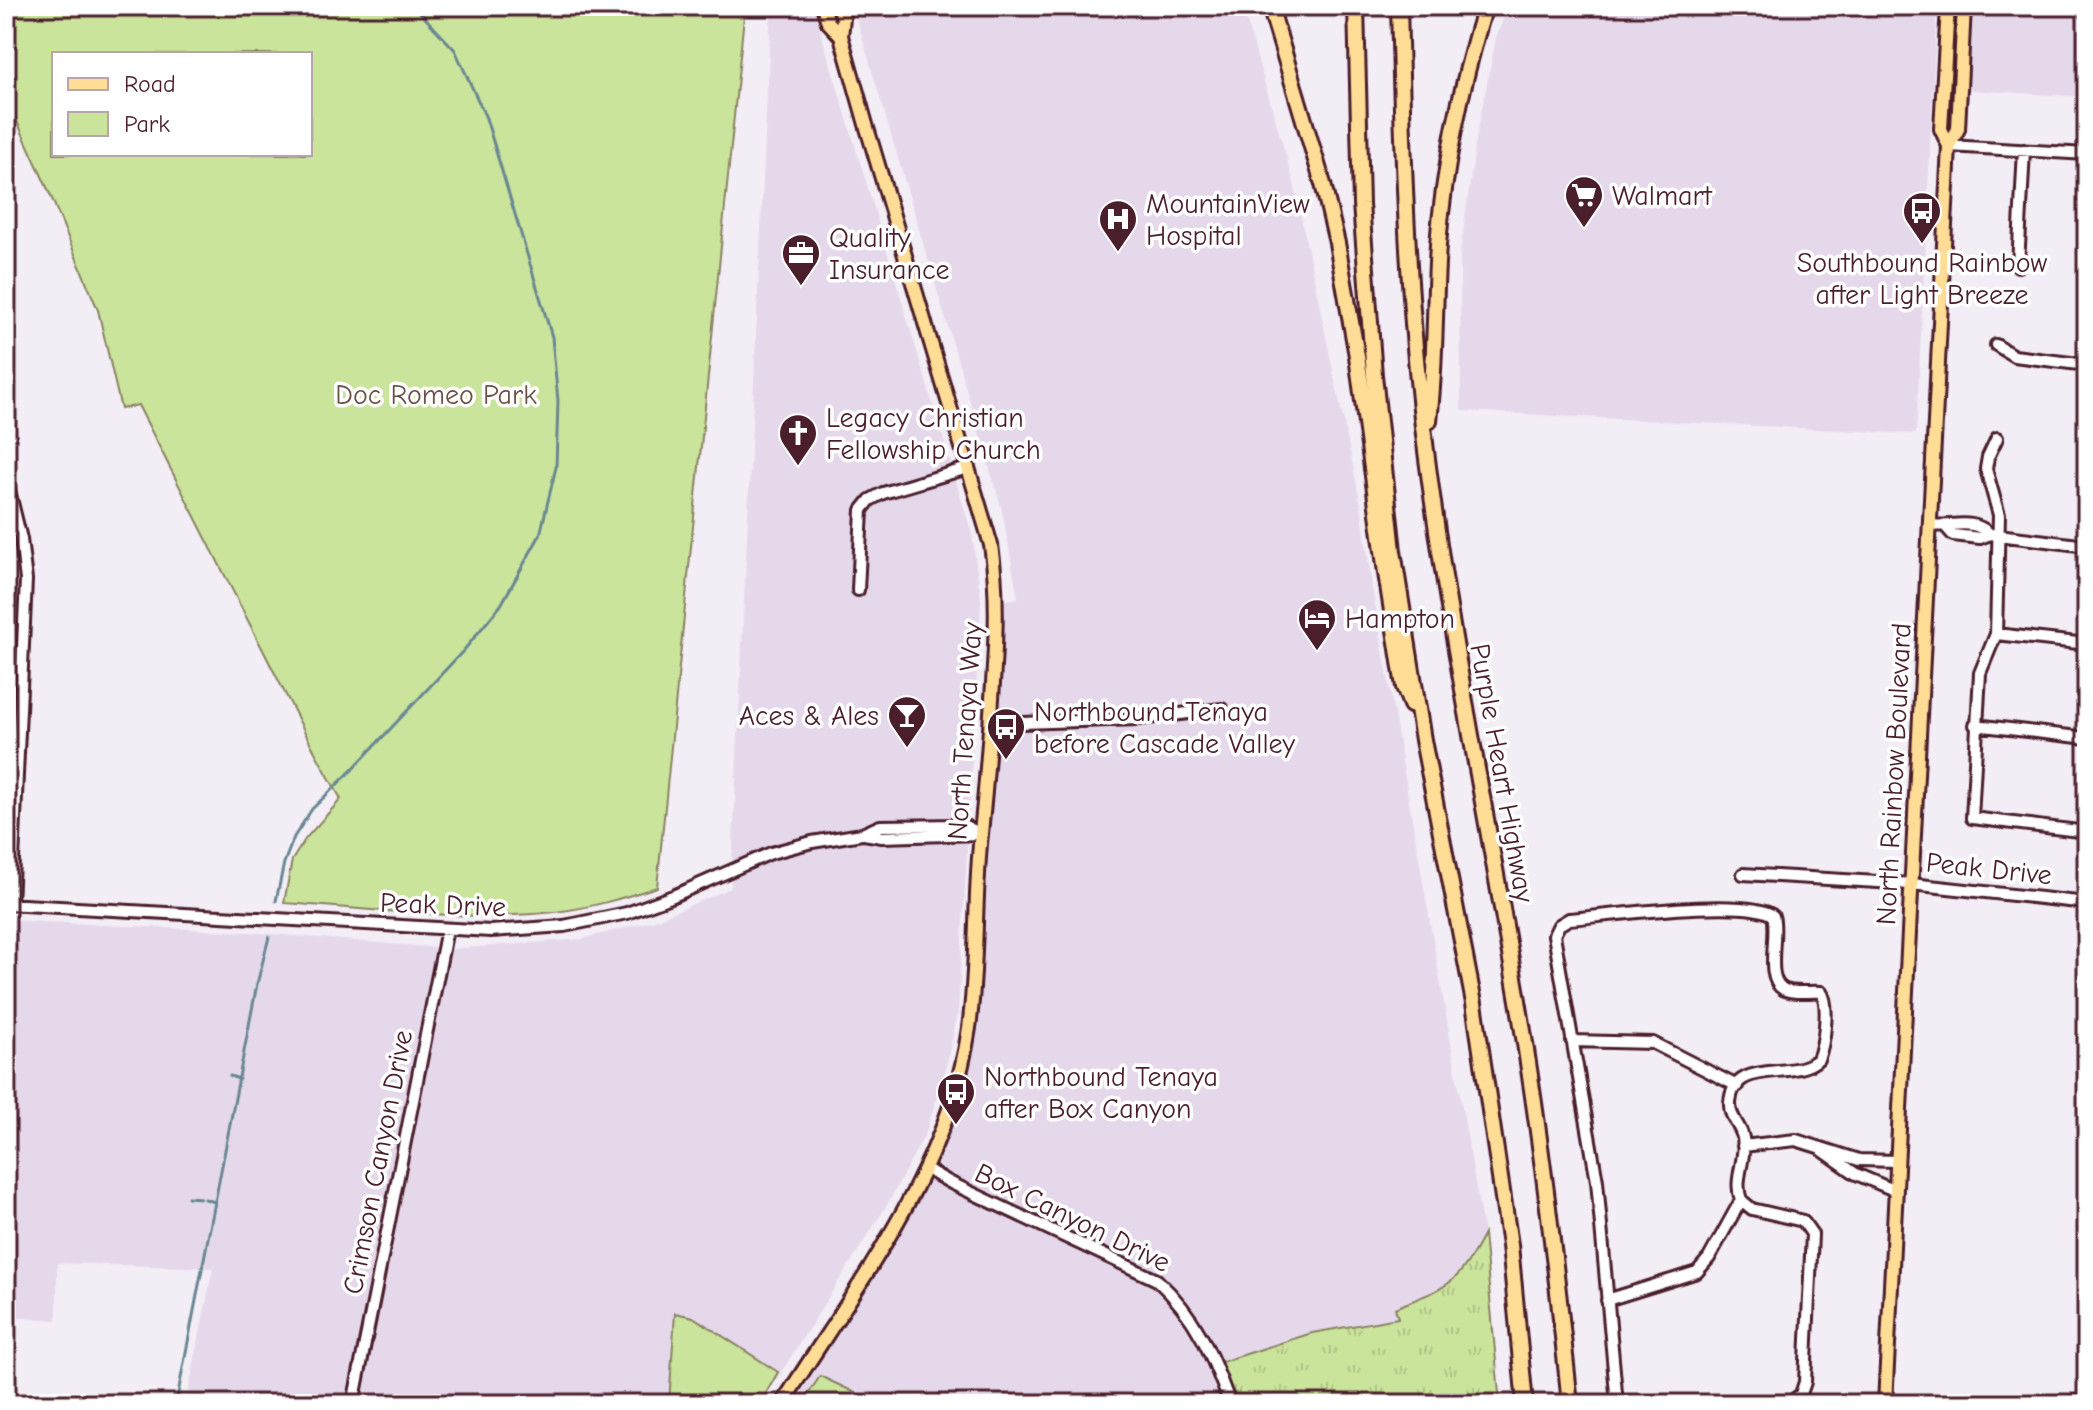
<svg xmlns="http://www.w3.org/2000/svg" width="2093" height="1410" viewBox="0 0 2093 1410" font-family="'Comic Neue',sans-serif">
  <defs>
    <pattern id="grass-tufts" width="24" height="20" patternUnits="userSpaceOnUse" patternTransform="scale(2)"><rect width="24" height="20" fill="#cae49b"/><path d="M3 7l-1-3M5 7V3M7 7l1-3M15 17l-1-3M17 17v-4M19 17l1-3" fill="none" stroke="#afc386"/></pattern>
  </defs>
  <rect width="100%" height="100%" fill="#f3edf6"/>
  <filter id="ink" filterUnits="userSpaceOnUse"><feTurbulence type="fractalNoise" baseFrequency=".0125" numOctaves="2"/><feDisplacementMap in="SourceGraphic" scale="16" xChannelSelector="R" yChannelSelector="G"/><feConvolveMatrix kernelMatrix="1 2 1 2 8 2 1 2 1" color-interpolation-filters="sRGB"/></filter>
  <g filter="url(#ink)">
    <path fill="#e5d8eb" d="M 771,6 L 813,6 L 972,534 L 981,601 L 958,1012 L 944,1075 L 926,1132 L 887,1205 L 761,1404 L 186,1404 L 213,1268 L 57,1263 L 57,1320 L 6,1317 L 6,920 L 247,932 L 452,949 L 582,939 L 655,920 L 731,888 Z
      M 853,6 L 1242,6 L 1294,183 L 1361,505 L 1372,587 L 1484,1234 L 1470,1262 L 1456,1279 L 1444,1288 L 1395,1308 L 1398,1318 L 1312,1333 L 1215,1364 L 1230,1404 L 783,1404 L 846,1303 L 939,1138 L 969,1029 L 997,602 L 1018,598 L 1002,510 Z
      M 1508,6 L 1937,6 L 1916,434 L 1461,411 L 1460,255 L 1476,139 L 1496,38 Z
      M 1973,6 L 2087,6 L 2087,97 L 1967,90 Z"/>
    <path fill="url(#grass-tufts)" stroke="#8a8263" stroke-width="2" d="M 1484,1234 L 1500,1404 L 1230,1404 L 1215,1364 L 1312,1333 L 1398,1318 L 1395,1308 C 1448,1286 1457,1287 1484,1234 Z"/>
    <path fill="#cae49b" stroke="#8a8263" stroke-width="2" fill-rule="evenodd" d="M 6,6 L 745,6 L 657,887 C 623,898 590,908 555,912 C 465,922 373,909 284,903 L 292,860 L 306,838 L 341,799 L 315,752 L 138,405 L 121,409 L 98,310 L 50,194 L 6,97 ZM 54,54 L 310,54 L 310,154 L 54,154 Z
      M 675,1313 L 693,1317 L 778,1372 L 760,1404 L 669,1404 Z
      M 820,1376 L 879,1404 L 802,1404 Z"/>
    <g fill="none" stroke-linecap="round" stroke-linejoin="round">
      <path stroke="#688792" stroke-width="3" d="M 276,901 L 284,863 L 294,837 L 312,809 L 351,771 L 464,650 L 501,605 L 540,535 L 556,467 L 558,401 L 552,337 L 486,118 L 455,50 L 414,6
        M 230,1076 L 239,1079
        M 188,1197 L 201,1198
        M 205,1199 L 215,1202
        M 176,1404 L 257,984 L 269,937"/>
      <defs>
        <path id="minor" d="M 1949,146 L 2087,154
          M 2018,266 L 2024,150
          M 1996,345 L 2014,356 L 2087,365
          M 1997,438 L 1988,457 L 1986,469 L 1999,515 L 1996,634 L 1980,673 L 1972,818 L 2087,832
          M 6,478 L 21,539 L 26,580 L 11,904
          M 1930,525 C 1951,528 1972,517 1990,534
          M 1946,527 L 1953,535 L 1980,538 L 1990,534 L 2087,546
          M 858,590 L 862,510 L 870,500 L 883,493 L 968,468
          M 1996,634 L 2087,644
          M 990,724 L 1138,719 L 1222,709
          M 1975,725 L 2087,738
          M 864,834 L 882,837 L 980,834
          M 1743,874 L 1911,884 L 2087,903
          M 6,904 L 491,931 L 564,926 L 627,913 L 673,896 L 771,853 L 812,842 L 862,834 L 880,826 L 963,825 L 981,834
          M 1572,1041 L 1653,1043 L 1737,1086
          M 1743,1146 L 1796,1140 L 1859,1160 L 1897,1161
          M 1822,1150 L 1856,1174 L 1896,1191
          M 926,1169 L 951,1183 L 1157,1280 C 1197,1317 1212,1355 1230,1404
          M 1607,1300 L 1697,1272 L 1709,1258 L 1741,1200
          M 353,1404 L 447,929
          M 1617,1404 L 1597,1181 L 1554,935 L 1559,925 L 1569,919 C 1605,916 1751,896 1773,916 C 1779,934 1764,978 1783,989 C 1792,994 1810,991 1821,992 C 1830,1004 1824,1045 1818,1059 C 1795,1082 1733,1056 1730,1103 C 1729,1118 1741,1125 1743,1138 C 1747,1159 1733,1179 1741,1200 L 1752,1209 L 1803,1221 L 1812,1234 L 1805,1382 L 1801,1394 L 1789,1404
          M 2065,1404 L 2087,1401"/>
        <path id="major" d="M 823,6 L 828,22 L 841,36
          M 1949,146 L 1958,129 L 1964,6
          M 782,1404 C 856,1286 949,1169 969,1028 C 978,964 974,899 981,834 C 986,784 990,734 993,683 C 996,637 998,591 991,545 L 867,128 L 841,36 L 843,18 L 839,6
          M 1885,1404 L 1949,146 L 1941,129 L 1948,6"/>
        <path id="highway" d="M 1270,6 L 1323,184 L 1337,243 L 1357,356 L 1386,573 L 1404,687 L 1411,705
          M 1356,6 L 1361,204 L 1374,375 L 1393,551 L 1423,740 L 1474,1003 L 1510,1245 L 1525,1404
          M 1399,6 C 1403,155 1407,303 1426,451 C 1449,632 1486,810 1516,989 C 1540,1127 1556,1265 1570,1404
          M 1429,421 C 1436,363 1434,304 1438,245 C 1444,165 1462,83 1485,6"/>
      </defs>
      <use href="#minor" stroke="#4a1f2b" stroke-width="16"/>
      <use href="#major" stroke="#4a1f2b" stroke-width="18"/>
      <use href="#highway" stroke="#4a1f2b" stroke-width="20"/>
      <use href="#minor" stroke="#fff" stroke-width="10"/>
      <use href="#major" stroke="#ffdd96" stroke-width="12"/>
      <use href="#highway" stroke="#ffdd96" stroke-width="14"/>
    </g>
  </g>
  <defs>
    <symbol id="supermarket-pin" viewBox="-11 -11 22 30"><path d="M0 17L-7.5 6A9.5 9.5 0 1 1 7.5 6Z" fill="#4a1f2b" stroke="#fff"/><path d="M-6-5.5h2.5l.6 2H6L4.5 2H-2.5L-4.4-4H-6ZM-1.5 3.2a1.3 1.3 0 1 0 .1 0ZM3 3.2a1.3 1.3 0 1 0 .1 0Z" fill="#fff"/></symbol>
    <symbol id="bus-pin" viewBox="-11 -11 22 30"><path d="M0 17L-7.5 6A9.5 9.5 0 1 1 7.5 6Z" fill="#4a1f2b" stroke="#fff"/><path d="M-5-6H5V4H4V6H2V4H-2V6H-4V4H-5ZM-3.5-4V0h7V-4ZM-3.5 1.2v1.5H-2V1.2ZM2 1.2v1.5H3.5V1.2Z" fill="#fff"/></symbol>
    <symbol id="hospital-pin" viewBox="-11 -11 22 30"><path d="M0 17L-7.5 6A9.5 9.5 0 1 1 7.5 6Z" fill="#4a1f2b" stroke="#fff"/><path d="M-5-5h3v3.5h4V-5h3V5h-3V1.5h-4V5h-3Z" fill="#fff"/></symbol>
    <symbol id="office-pin" viewBox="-11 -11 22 30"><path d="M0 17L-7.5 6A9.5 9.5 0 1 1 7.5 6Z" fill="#4a1f2b" stroke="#fff"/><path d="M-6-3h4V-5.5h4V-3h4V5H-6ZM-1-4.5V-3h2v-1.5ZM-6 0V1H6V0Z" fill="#fff"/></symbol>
    <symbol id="church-pin" viewBox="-11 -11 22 30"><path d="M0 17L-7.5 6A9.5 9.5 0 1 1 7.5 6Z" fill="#4a1f2b" stroke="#fff"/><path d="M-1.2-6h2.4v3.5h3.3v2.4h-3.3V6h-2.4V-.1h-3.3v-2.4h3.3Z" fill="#fff"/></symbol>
    <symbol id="hotel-pin" viewBox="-11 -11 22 30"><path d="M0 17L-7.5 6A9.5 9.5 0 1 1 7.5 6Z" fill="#4a1f2b" stroke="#fff"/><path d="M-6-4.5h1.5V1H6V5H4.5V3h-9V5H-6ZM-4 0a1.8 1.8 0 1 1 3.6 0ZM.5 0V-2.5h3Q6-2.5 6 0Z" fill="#fff"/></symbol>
    <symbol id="bar-pin" viewBox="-11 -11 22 30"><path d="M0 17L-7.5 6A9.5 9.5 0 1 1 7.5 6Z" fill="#4a1f2b" stroke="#fff"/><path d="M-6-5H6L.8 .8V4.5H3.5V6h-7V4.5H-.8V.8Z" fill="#fff"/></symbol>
  </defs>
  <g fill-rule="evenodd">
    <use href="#supermarket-pin" x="1562" y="173" width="44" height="60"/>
    <use href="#bus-pin" x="1900" y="189" width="44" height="60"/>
    <use href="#hospital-pin" x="1096" y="197" width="44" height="60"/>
    <use href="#office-pin" x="779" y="231" width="44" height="60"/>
    <use href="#church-pin" x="776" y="411" width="44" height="60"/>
    <use href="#hotel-pin" x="1295" y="596" width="44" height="60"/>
    <use href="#bar-pin" x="885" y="693" width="44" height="60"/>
    <use href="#bus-pin" x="984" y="705" width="44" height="60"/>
    <use href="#bus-pin" x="934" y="1070" width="44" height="60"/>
  </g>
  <g text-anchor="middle" stroke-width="7" stroke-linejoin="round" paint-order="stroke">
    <g font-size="28" fill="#4a1f2b" stroke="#fff" text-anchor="start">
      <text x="1612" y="205">Walmart</text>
      <text x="1146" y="213">MountainView<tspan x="1146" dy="32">Hospital</tspan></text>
      <text x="829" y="247">Quality<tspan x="829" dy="32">Insurance</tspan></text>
      <text x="1922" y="272" text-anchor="middle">Southbound Rainbow<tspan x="1922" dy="32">after Light Breeze</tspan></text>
      <text x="826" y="427">Legacy Christian<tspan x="826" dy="32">Fellowship Church</tspan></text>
      <text x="1345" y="628">Hampton</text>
      <text x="1034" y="721">Northbound Tenaya<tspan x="1034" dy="32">before Cascade Valley</tspan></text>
      <text x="879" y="725" text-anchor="end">Aces &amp; Ales</text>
      <text x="984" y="1086">Northbound Tenaya<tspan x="984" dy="32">after Box Canyon</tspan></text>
    </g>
    <g font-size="28" fill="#6a5047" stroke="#fff">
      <text x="436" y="404">Doc Romeo Park</text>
    </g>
    <g font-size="28" fill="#4a1f2b" stroke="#fff">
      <text transform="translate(964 731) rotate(-86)" y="10">North Tenaya Way</text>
      <text transform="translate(1503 773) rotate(80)" y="10">Purple Heart Highway</text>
      <text transform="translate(1893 774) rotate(-87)" y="10">North Rainbow Boulevard</text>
      <text transform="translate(1989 868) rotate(6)" y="10">Peak Drive</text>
      <text transform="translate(443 904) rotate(2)" y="10">Peak Drive</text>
      <text transform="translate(377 1162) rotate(-79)" y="10">Crimson Canyon Drive</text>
      <text transform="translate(1073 1217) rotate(26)" y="10">Box Canyon Drive</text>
    </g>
  </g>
  <rect width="2093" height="1410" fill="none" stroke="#fff" stroke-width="32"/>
  <rect x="16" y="16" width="2061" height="1378" fill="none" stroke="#4a1f2b" stroke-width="3" filter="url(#ink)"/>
  <rect x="52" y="52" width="260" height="104" fill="#ffffff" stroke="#b7a5aa" stroke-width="2"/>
  <rect x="68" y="78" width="40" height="12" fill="#ffdd96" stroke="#b7a5aa" stroke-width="2"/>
  <text x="124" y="92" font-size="24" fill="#4a1f2b">Road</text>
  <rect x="68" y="112" width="40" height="24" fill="#cae49b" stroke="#b7a5aa" stroke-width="2"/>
  <text x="124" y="132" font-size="24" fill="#4a1f2b">Park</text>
</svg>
